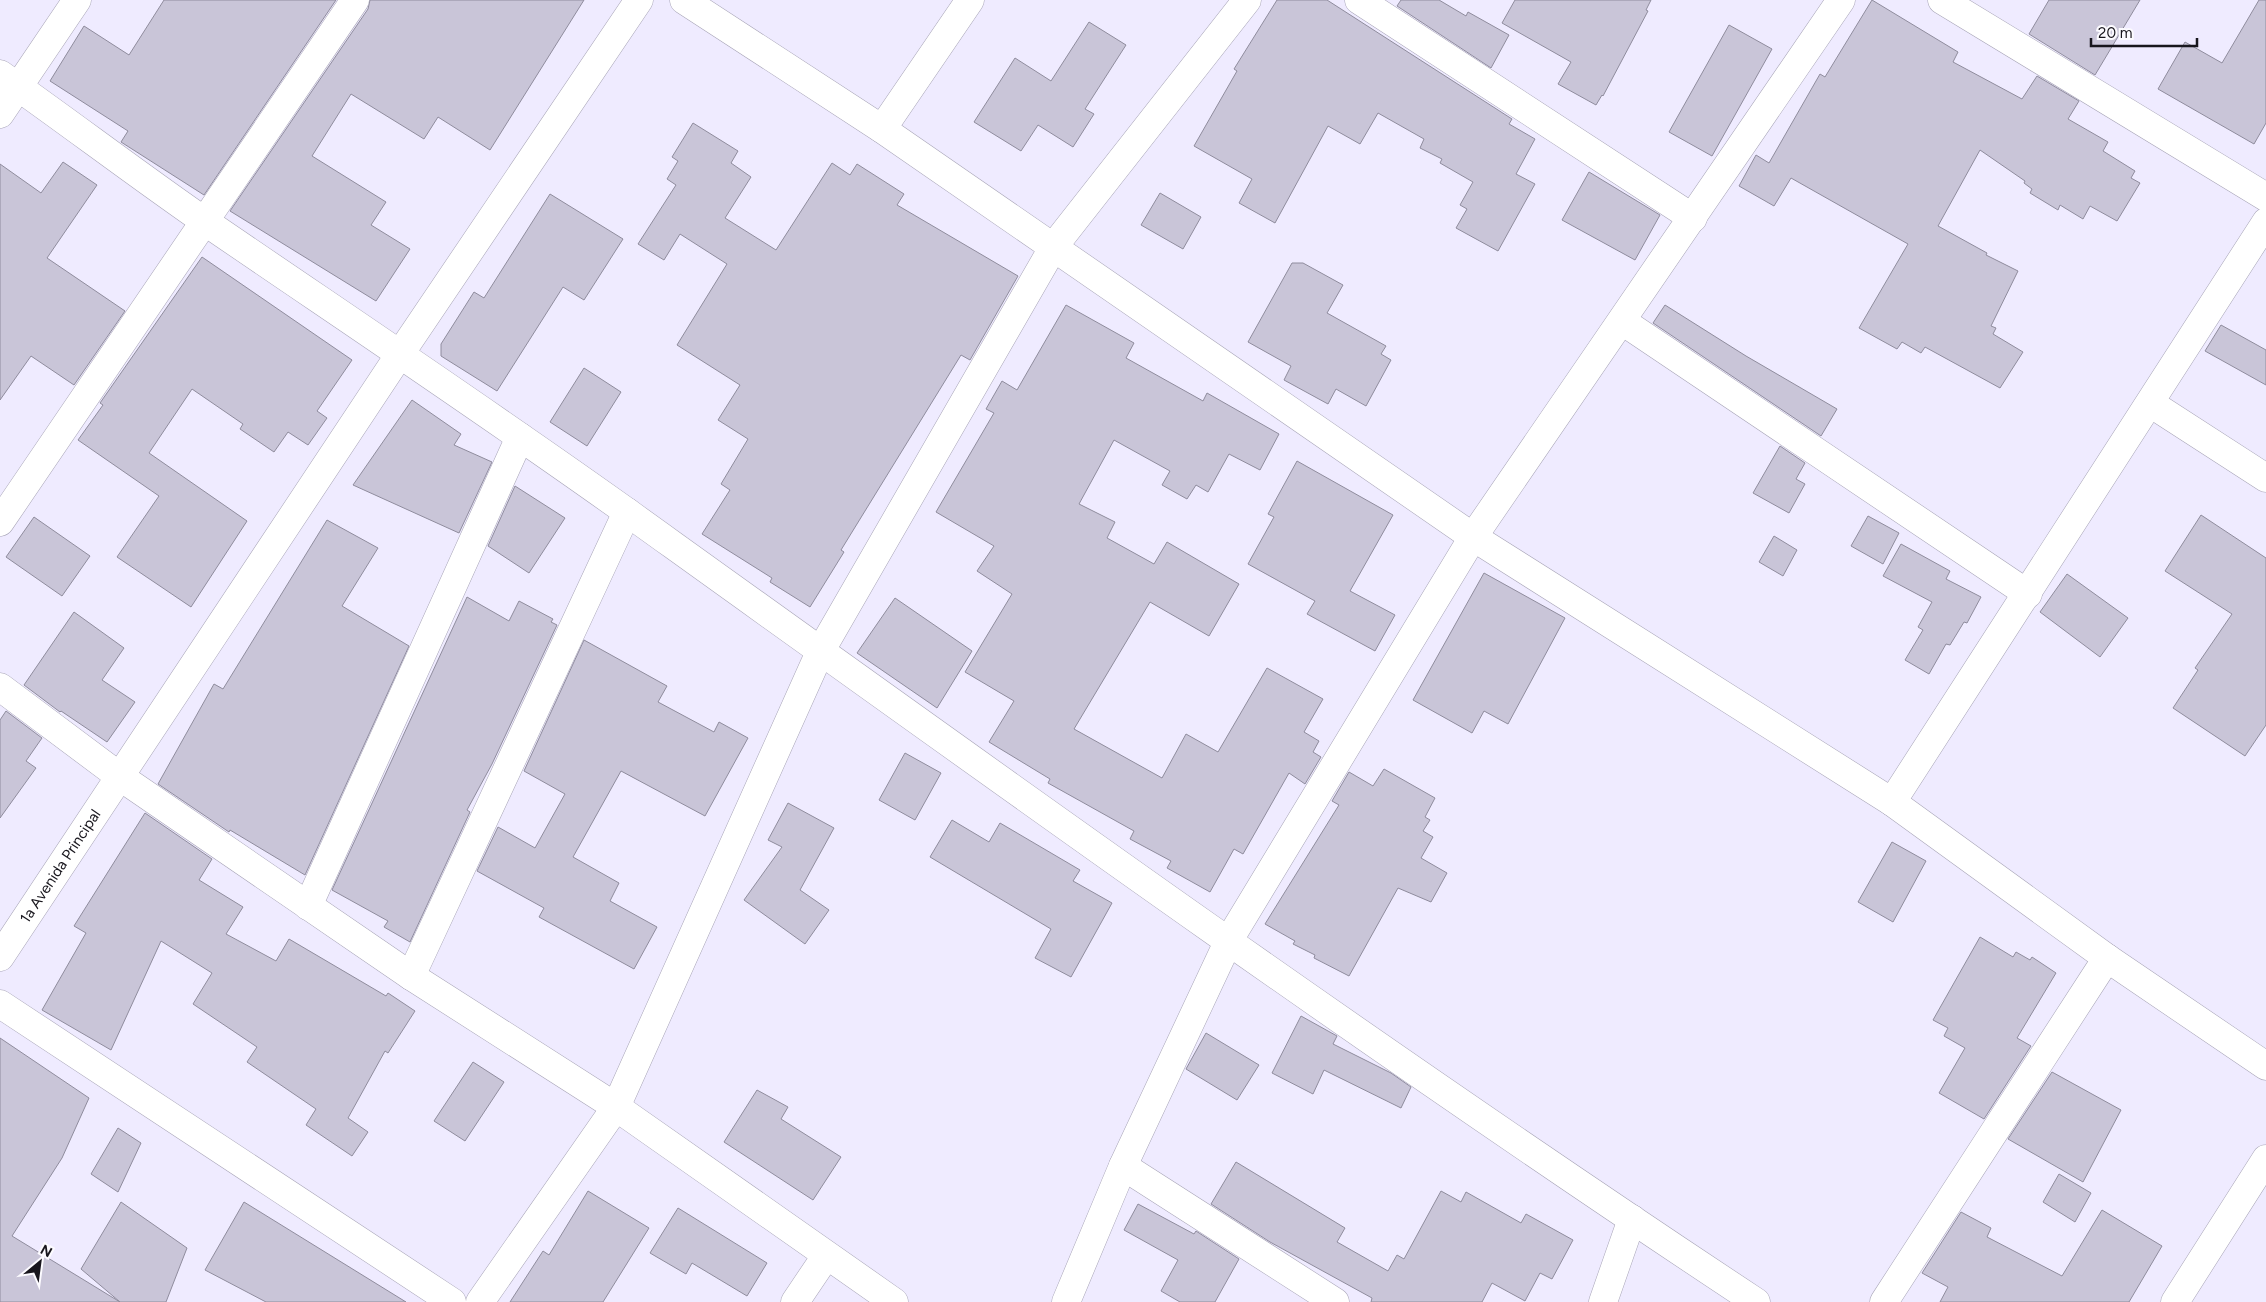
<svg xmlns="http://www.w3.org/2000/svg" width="2266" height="1302" viewBox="0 0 2266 1302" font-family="Figtree,sans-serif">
  <rect width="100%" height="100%" fill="#efebff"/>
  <path fill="#c9c5d8" stroke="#8f8c9d" d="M 164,0 L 336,0 L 204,195 L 121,142 L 128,131 L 50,81 L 84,26 L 129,55 Z
    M 370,0 L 584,0 L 490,150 L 438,117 L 424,139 L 351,94 L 312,156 L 386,202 L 371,225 L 410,249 L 376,301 L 230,211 L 368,9 Z
    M 1277,0 L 1327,0 L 1512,119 L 1509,124 L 1535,139 L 1516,174 L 1535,184 L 1498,251 L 1456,228 L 1467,209 L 1460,205 L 1473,182 L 1440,163 L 1442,159 L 1420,148 L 1424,139 L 1378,113 L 1360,144 L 1328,126 L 1275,223 L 1239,203 L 1252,179 L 1194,146 L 1237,71 L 1234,69 Z
    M 1401,0 L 1439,0 L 1466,16 L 1468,12 L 1509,35 L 1491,68 L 1397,6 Z
    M 1515,0 L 1651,0 L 1646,10 L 1648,11 L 1603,96 L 1602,95 L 1596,105 L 1558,84 L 1571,62 L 1502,23 Z
    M 1872,0 L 1958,52 L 1953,62 L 2022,99 L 2037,76 L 2079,101 L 2068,119 L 2108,142 L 2103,151 L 2135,171 L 2131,178 L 2140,183 L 2117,221 L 2090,206 L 2083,219 L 2060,205 L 2058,210 L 2030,193 L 2032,189 L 2024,183 L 2025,181 L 1980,150 L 1938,226 L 1987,253 L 1986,255 L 2018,271 L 1991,326 L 1996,328 L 1993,334 L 2023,352 L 2000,388 L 1925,347 L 1921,353 L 1902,342 L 1897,349 L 1859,328 L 1908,244 L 1791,178 L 1774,206 L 1739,186 L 1756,155 L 1769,163 L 1820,74 L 1825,77 Z
    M 2049,0 L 2140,0 L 2095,75 L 2029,34 Z
    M 2259,0 L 2266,0 L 2266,123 L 2254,144 L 2158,89 L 2185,42 L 2222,63 Z
    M 1089,22 L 1126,45 L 1085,109 L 1094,114 L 1073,147 L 1038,125 L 1021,151 L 974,122 L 1015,58 L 1051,81 Z
    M 1729,25 L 1772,49 L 1712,156 L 1669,132 Z
    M 693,123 L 738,151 L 731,163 L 751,177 L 725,218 L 776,250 L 832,163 L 850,175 L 857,164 L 904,194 L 897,205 L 1018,276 L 970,360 L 961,355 L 841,550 L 844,552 L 810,607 L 770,582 L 772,578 L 702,534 L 730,490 L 721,484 L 748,439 L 718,420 L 740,385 L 677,345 L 727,264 L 680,234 L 664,260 L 638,244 L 676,185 L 667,179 L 678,161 L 672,157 Z
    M 63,162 L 97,185 L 47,258 L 125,311 L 74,385 L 31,356 L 0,400 L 0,164 L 41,193 Z
    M 1589,172 L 1660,215 L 1635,260 L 1562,220 Z
    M 1160,193 L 1201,217 L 1183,249 L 1141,225 Z
    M 550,194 L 623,239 L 584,300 L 563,287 L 497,391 L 441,356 L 441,344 L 474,292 L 484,298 Z
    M 202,257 L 352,360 L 317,411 L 327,418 L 308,445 L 288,432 L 274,452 L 240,429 L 243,424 L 192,389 L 149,453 L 247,521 L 191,607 L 117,557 L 159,496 L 78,440 L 103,405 L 100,403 Z
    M 1292,263 L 1303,263 L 1343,285 L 1327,313 L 1386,346 L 1381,354 L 1391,360 L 1366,406 L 1336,389 L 1328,404 L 1284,380 L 1291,366 L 1248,342 Z
    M 1066,305 L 1134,343 L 1126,358 L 1203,401 L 1207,393 L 1279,434 L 1260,470 L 1229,454 L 1208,492 L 1196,485 L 1187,499 L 1162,485 L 1170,471 L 1114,440 L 1079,504 L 1115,522 L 1107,538 L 1154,564 L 1167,542 L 1239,584 L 1209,636 L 1150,602 L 1074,729 L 1162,778 L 1186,734 L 1218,752 L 1267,668 L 1323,699 L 1304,732 L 1319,741 L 1313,752 L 1321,757 L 1305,784 L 1289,773 L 1243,854 L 1234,849 L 1210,892 L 1167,868 L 1171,861 L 1130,839 L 1134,831 L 1048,783 L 1050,779 L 989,742 L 1014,701 L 965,672 L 1012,594 L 977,571 L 994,546 L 936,512 L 994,413 L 986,409 L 1002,381 L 1017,390 Z
    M 1665,305 L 1746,356 L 1837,409 L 1821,436 L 1653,323 Z
    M 2221,325 L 2266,350 L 2266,385 L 2205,351 Z
    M 584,368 L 621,392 L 587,446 L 550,422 Z
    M 412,400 L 461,434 L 454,445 L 492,462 L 459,533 L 353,485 Z
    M 1780,446 L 1805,463 L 1796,479 L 1805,484 L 1789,513 L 1753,493 Z
    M 1297,461 L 1393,515 L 1350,591 L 1395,615 L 1375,651 L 1307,614 L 1315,601 L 1248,564 L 1274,517 L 1268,514 Z
    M 515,486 L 565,518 L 529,573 L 488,546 Z
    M 2201,515 L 2266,558 L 2266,725 L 2245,756 L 2173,708 L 2198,670 L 2195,668 L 2232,614 L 2165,571 Z
    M 1868,516 L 1899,533 L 1883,564 L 1851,546 Z
    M 34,517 L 90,556 L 62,596 L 6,557 Z
    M 327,520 L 378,548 L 342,606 L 409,646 L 305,875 L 230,830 L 229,832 L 158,784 L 214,684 L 223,689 Z
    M 1774,536 L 1797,550 L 1783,576 L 1759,562 Z
    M 1901,544 L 1950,571 L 1946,579 L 1981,597 L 1967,623 L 1964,622 L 1950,645 L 1946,644 L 1929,674 L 1905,660 L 1923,630 L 1918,627 L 1932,602 L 1883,576 Z
    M 1484,573 L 1565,618 L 1508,724 L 1484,711 L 1472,733 L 1413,700 Z
    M 2067,574 L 2128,618 L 2100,657 L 2040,612 Z
    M 467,597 L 509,621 L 519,601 L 553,619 L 551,622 L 557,625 L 492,764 L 467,810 L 470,812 L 410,942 L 384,927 L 388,921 L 332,890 Z
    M 895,598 L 972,651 L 937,708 L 857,653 Z
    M 74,612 L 124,648 L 102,680 L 135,702 L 107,742 L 61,711 L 60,712 L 24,685 Z
    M 584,640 L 667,686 L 658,702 L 714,732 L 719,722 L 748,738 L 705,816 L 621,771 L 573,857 L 619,883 L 610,901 L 657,927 L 634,969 L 539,917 L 544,908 L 477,871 L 498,827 L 535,848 L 565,794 L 524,771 Z
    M 6,711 L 42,738 L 26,761 L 36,768 L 0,818 L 0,720 Z
    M 905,753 L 941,773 L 915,820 L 879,800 Z
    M 1384,769 L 1435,798 L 1425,817 L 1430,820 L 1423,831 L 1433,837 L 1421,858 L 1447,873 L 1431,902 L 1398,888 L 1349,976 L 1314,958 L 1315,955 L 1293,944 L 1295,941 L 1265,924 L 1339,805 L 1332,801 L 1349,772 L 1373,786 Z
    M 788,803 L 834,828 L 800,890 L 829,910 L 805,944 L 744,900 L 782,847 L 768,840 Z
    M 145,813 L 212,859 L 199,880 L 243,907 L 226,934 L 276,961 L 289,939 L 386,996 L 388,993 L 415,1011 L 388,1053 L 385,1051 L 348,1118 L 368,1132 L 352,1156 L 306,1125 L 316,1109 L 247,1062 L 257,1047 L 193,1004 L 212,973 L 161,941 L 111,1050 L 42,1010 L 86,933 L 74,926 Z
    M 952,820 L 989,842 L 1000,823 L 1080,870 L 1073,881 L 1112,903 L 1071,977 L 1035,958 L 1051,929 L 930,857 Z
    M 1892,842 L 1926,861 L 1893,922 L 1858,902 Z
    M 1980,937 L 2013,957 L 2016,952 L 2030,960 L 2032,957 L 2056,973 L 2017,1038 L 2031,1046 L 1984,1119 L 1939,1093 L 1965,1048 L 1944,1036 L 1948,1028 L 1933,1020 Z
    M 1301,1016 L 1337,1036 L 1333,1044 L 1391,1073 L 1411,1087 L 1401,1108 L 1324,1070 L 1313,1094 L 1272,1073 Z
    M 1206,1033 L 1259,1065 L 1237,1100 L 1186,1069 Z
    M 0,1038 L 89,1098 L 62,1158 L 12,1236 L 120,1302 L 0,1302 Z
    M 473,1062 L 504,1082 L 465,1141 L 434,1121 Z
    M 2052,1072 L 2121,1110 L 2083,1182 L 2008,1139 Z
    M 757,1090 L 788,1107 L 781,1119 L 841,1157 L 813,1200 L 724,1142 Z
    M 118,1128 L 141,1143 L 118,1192 L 91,1174 Z
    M 1236,1162 L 1345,1228 L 1337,1242 L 1388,1271 L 1397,1255 L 1404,1259 L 1441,1191 L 1461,1202 L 1466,1192 L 1521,1223 L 1526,1214 L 1573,1240 L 1552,1279 L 1540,1273 L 1525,1301 L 1492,1283 L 1482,1302 L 1371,1302 L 1372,1298 L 1270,1242 L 1211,1204 Z
    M 2059,1174 L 2091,1193 L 2075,1222 L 2043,1202 Z
    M 588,1191 L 649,1228 L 603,1302 L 510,1302 L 543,1251 L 549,1255 Z
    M 121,1202 L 187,1248 L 166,1302 L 120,1302 L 81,1269 Z
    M 244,1202 L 406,1302 L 266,1302 L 205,1270 Z
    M 1138,1204 L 1194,1234 L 1196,1231 L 1239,1259 L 1215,1302 L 1180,1302 L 1161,1291 L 1178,1260 L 1124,1230 Z
    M 678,1208 L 767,1263 L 747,1296 L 692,1263 L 686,1274 L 650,1253 Z
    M 2102,1210 L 2162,1246 L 2129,1302 L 1940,1302 L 1948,1287 L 1922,1273 L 1961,1212 L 1991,1228 L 1987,1237 L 2062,1276 Z"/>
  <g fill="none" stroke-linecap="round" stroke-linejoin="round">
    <defs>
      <g id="minor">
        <path d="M 684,0 L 882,129 L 1473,537 L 1892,802 L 2107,958 L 2266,1066"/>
        <path d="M 1359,0 L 1693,218"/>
        <path d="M 1942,0 L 2266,197"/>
        <path d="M 0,74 C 71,124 139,176 210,225 C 349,320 490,414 627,512 C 1000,780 1373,1049 1756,1302"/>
        <path d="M 0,114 L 77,0"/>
        <path d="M 882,129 L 970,0"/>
        <path d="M 1622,321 L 2028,594"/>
        <path d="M 2150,403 L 2266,478"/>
        <path d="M 0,522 L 355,0"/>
        <path d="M 0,687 L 119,776 L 411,976 L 616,1107 L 894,1302"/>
        <path d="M 1892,802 L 2266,222"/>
        <path d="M 308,906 L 520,437"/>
        <path id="s1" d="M 0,957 L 400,354 L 639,0"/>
        <path d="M 411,976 L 627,512"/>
        <path d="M 0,1004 L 452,1302"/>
        <path d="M 1123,1166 L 1335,1302"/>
        <path d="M 480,1302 L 616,1107 L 820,652 L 1054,246 L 1247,0"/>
        <path d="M 795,1302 L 826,1256"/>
        <path d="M 1066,1302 L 1123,1166 L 1229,940 L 1473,537 L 1841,0"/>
        <path d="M 1603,1302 L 1632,1219"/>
        <path d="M 1884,1302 L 2107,958"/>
        <path d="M 2175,1302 L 2266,1159"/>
      </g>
    </defs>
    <use href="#minor" stroke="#a8a5b7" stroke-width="29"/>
    <use href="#minor" stroke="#fff" stroke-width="28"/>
  </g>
  <g text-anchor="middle" stroke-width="4" stroke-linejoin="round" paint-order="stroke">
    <g font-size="15" fill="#18161d" stroke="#fcfbff">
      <text dy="5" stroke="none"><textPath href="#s1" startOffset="109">1a Avenida Principal</textPath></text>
    </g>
  </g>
  <g transform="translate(40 1262) rotate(29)" stroke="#fcfbff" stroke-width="4" paint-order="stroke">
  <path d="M0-4L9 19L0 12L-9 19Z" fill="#18161d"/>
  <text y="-8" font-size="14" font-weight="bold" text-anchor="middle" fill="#18161d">N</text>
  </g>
  <path d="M2091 38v8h106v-8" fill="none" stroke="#18161d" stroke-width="2.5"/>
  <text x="2098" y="38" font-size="15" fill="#18161d" stroke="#fcfbff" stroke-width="4" paint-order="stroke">20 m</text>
</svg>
